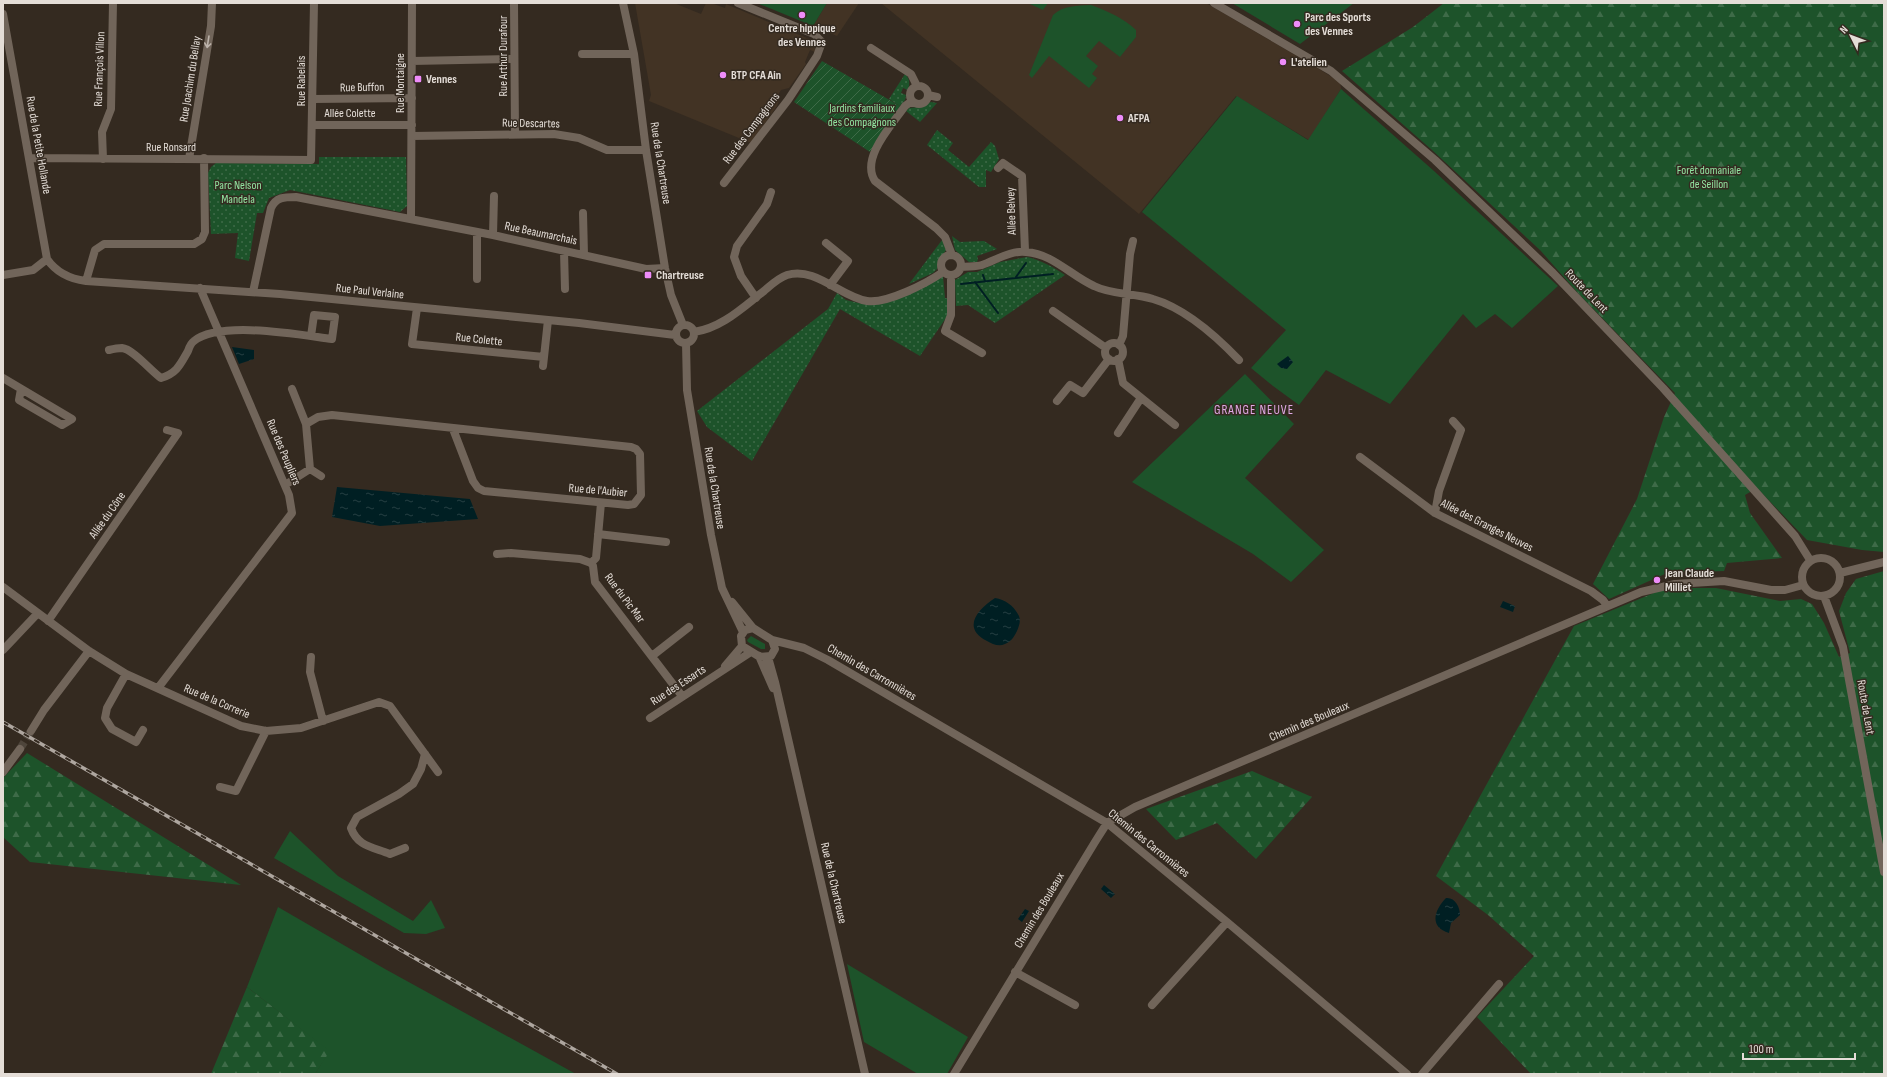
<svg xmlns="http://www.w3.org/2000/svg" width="1887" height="1077" viewBox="0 0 1887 1077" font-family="'Sofia Sans Condensed',sans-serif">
  <defs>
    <pattern id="forest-firs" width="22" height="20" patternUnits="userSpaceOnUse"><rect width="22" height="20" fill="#1d532a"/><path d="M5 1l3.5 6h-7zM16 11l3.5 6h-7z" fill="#3e6b48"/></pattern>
    <pattern id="park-dots" width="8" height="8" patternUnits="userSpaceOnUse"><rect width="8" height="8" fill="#1d532a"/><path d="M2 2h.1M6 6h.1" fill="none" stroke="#3e6b48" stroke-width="1.8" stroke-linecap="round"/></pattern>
    <pattern id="garden-furrows" width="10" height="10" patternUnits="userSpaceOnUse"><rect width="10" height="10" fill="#1d532a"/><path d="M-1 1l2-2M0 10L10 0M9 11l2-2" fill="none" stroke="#3e6b48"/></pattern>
    <pattern id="water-ripples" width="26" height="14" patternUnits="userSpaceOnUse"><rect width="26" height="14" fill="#001f23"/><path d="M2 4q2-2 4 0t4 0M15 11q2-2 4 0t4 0" fill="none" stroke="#253f42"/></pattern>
  </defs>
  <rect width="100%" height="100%" fill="#342a20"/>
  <path fill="#423324" d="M 635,3 L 674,3 L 701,14 L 706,3 L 711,3 L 725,8 L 726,4 L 809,39 L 815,45 L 815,52 L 810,50 L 805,62 L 806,64 L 789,88 L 781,90 L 778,95 L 780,97 L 777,106 L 751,143 L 649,101 L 651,95 Z
    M 827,3 L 859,3 L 837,36 L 813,26 Z
    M 881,3 L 1206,3 L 1314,66 L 1340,82 L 1341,89 L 1309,140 L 1236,96 L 1139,214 Z"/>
  <path fill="#1d532a" d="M 757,3 L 827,3 L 813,26 Z
    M 1028,3 L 1048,3 L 1043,10 Z
    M 1232,3 L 1354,3 L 1300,44 Z
    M 1091,5 C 1107,11 1124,18 1136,30 L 1136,37 L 1120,57 L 1099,41 L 1086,56 L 1098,66 L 1092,74 L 1097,78 L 1089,88 L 1049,56 L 1032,78 L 1029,75 L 1053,15 C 1064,5 1077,6 1091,5 Z
    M 1341,89 L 1434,171 L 1558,286 L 1512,328 L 1495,314 L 1476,328 L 1463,314 L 1390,404 L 1326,370 L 1299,405 L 1273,386 L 1251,368 L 1286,330 L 1142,212 L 1237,96 L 1308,140 Z
    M 1245,374 L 1294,424 L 1245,478 L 1324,550 L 1291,582 L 1253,554 L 1132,482 Z
    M 751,636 L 765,644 L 765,649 L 761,649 L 748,642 L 747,640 Z
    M 290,831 L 338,876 L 413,921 L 431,900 L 445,928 L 426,934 L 404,933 L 274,858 Z
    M 278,907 L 385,969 L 576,1074 L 315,1074 L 329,1051 L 247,987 Z
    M 847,964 L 968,1037 L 947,1074 L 918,1074 L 864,1042 Z"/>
  <path fill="url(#forest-firs)" d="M 1444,3 L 1884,3 L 1884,552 L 1862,550 L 1807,540 L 1757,488 L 1745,495 L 1750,513 L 1782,558 L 1727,563 L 1724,571 L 1667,573 L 1609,599 L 1593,584 L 1637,499 L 1664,417 L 1675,393 L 1577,292 L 1540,250 L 1432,150 L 1342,71 L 1413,27 Z
    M 1884,571 L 1884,1074 L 1531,1074 L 1477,1017 L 1534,956 L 1488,915 L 1436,876 L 1574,626 L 1666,588 L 1716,588 L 1780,601 L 1801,599 L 1812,604 L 1824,623 L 1839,657 L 1850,653 L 1839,611 L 1846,593 L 1856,579 Z
    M 27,753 L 241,885 L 30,862 L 3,837 L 3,778 Z
    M 1252,771 L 1312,797 L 1256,859 L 1217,823 L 1176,840 L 1146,809 Z
    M 247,987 L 330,1051 L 315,1074 L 211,1074 Z"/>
  <path fill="url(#park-dots)" d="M 905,74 C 910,79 910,83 908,90 L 903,88 L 901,93 L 906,95 L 905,100 L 900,106 L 889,99 Z
    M 931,102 L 937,103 L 920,122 L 906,111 L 909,108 L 920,107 Z
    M 937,130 L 953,143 L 948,150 L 969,167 L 991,142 L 995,146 L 999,159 L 991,172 L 986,170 L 986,187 L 979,187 L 927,145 Z
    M 319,157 L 406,157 L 407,206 L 400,212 L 290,190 L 269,198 L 263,213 L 257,213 L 249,261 L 235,258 L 238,233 L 211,234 L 208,173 L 211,167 L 216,163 L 319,164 Z
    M 952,236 L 960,242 L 984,241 L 997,249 L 977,256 L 978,259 L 977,262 L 969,262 L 955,250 Z
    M 942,240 L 945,242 L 946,250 L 939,261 L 937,269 L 933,273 L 909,284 Z
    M 1027,257 C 1041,260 1053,267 1065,275 L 995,323 L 968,305 L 956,306 L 955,280 L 968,272 L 977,272 L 1000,262 Z
    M 943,276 L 945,298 L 950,299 L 950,312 L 920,356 L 840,309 L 752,461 L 707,427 L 697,411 L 828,309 L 837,293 L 846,300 L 863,304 Z"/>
  <path fill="url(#garden-furrows)" d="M 822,61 L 900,106 L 870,152 L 794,102 Z"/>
  <path fill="url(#water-ripples)" d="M 232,347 L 254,350 L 254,359 L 239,364 Z
    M 1288,356 L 1293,362 L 1287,369 L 1281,368 L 1277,364 Z
    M 337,487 L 470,499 L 478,519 L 380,526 L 332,517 Z
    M 995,598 C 1006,600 1014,606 1019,616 C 1021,621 1019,626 1017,631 C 1014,637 1011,642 1005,644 C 999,647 992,644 987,641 C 961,628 978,609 995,598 Z
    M 1503,601 L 1515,606 L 1513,612 L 1500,607 Z
    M 1104,885 L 1115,894 L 1111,898 L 1101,889 Z
    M 1446,898 C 1455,897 1460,907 1460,915 L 1451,923 L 1449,933 C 1428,927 1435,909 1446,898 Z
    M 1025,909 L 1029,911 L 1022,922 L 1018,919 Z"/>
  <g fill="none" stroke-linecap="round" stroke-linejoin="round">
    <path stroke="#001f23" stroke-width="2" d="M 983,275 L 985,281
      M 1016,277 L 1026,263
      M 975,282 L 998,313
      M 961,284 L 1053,274"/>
    <path stroke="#4e453b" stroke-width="8" stroke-dasharray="8 4" stroke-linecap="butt" d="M 20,749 L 31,731"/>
    <path stroke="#71655a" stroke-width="8" d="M 514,3 L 515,133
      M 623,3 L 634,54 L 646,150 L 665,268 L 671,295 L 683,325
      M 1214,3 L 1331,71 L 1435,160 L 1553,273 L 1663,388 L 1795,536 L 1810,560
      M 3,14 L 47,259 C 56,272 70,279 86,281 L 280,294 L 579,323 L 675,335
      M 871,48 L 911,74 L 917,86
      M 582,54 L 634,54
      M 412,61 L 514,59
      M910 95a9 9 0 1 1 18 0a9 9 0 1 1-18 0Z
      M 928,95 L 937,97
      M 313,99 L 412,98
      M 912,101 L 905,106 C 892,125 860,158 875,181 L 936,228 L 945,237 L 952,255
      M 313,125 L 412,125
      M 412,136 L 554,134 L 579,138 L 607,150 L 646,150
      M 30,158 L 311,160 L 314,3
      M 103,159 L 102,132 L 111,109 L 113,3
      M 189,159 L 211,26 L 212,3
      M 998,168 L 1003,163 L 1022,176 L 1025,251
      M 724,183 L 788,100 L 817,56 L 822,42 L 814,34 L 738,3
      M 583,213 L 584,255
      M 411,219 L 412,3
      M 477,232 L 477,279
      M 493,235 L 494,196
      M 826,243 L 848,261 L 830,285
      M 564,251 L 565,289
      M941 265a10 10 0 1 1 20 0a10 10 0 1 1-20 0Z
      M 961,267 C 968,266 976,267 982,265 C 996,260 1012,250 1026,252 C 1053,254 1070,275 1094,286 C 1112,295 1134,293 1153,299 C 1184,308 1217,337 1239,360
      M 3,275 L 33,270 L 47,259
      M 951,276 L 951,315 L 945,331 L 982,353
      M 86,281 L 95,250 L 104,244 L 194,244 L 202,239 L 205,232 L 204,158
      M 253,292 L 271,208 C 276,197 284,197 296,197 L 493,235 L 646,269 L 665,268
      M 756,298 L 741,276 L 734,257 L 737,246 L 767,204 L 771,192
      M 417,308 L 412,344 L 544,357 L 548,320
      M 1053,311 L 1106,348
      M676 334a9 9 0 1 1 18 0a9 9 0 1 1-18 0Z
      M 694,332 C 722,328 743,307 764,291 C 771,285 778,278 787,275 C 815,266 841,297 867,301 C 887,304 927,283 943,272
      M 686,343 L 687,390 L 711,535 L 722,588 L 743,632
      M1105 352a9 9 0 1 1 18 0a9 9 0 1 1-18 0Z
      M 1119,345 L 1123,336 L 1130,254 L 1133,241
      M 109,350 C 113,349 118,348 122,348 C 133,349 151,371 161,378 C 177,373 180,365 188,351 C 189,348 191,343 194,341 C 220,320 300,335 332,339 L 335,317 L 314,315 L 311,336
      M 1118,359 L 1123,383 L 1175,425
      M 543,366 L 544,357
      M 3,378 L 72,419 L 62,425 L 19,400 L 21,389
      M 292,389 L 306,424
      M 1057,401 L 1070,385 L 1083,393 L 1109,359
      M 1118,433 L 1141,398
      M 1360,457 L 1435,513 L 1591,591 L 1603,600 L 1607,606
      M 310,469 L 321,476
      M 285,485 L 310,469 L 306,424 L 318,417 L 332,415 L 631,447 L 636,449 L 640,454 L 641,495 L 634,504 L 628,505 L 484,491 L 478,488 L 473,481 L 453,429
      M 601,503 L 596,558 L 591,563 L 593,566 L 595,582 L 682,696
      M 1435,513 L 1439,491 L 1461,430 L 1453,421
      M 598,534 L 666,542
      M 497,554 L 511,553 L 580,559 L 591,563
      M1802 577a19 19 0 1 1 38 0a19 19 0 1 1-38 0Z
      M 1840,573 L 1884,562
      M 3,587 L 89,651 L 126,674 L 241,726 L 266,731 L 301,728 L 379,702 L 390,706 L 438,772
      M 1824,596 L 1843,647 L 1884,872
      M 732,602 L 753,628
      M 48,621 L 178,433 L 167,430
      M 753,628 L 772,640 L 775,649 L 771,656 L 760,657 L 742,646 L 741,636 L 745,630 Z
      M 772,640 L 804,648 L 828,660 L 1107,823 L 1227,922 L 1407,1074
      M 3,650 L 38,613
      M 652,656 L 689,627
      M 759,656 L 773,688
      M 311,657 L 310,672 L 323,721
      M 768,657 L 775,682 L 865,1074
      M 725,666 L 742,646
      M 126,674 L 107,708 L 105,718 L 112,729 L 136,742 L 143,730
      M 158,688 L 292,513 L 289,495 L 200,288
      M 650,718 L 751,652
      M 31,731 L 44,710 L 89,651
      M 3,772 L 20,749
      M 220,787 L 236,791 L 266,731
      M 405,848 L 390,854 C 373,847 358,847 351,828 L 357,817 L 399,794 L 413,784 L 421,769 L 425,754
      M 1015,972 L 1075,1005
      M 1152,1005 L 1227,922
      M 954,1074 L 1095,842 L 1107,823 L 1135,807 L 1641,592 L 1675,584 L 1724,581 L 1771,590 L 1785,590 L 1803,585
      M 1422,1074 L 1499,984"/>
    <defs>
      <path id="rail" d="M 3,722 L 617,1074"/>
    </defs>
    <use href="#rail" stroke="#aea69f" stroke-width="3.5"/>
    <use href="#rail" stroke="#342a20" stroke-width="2" stroke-dasharray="6" stroke-linecap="butt"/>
  </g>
  <defs><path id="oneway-shaft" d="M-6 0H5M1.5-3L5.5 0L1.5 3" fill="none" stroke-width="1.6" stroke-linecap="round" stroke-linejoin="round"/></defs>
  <use stroke="#bcb3ab" href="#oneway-shaft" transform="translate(208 42) rotate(99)"/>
  <g fill="#ee8cf9" stroke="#342a20" stroke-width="1.5">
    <circle cx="802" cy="15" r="4"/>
    <circle cx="1297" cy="24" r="4"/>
    <circle cx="1283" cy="62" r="4"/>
    <circle cx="723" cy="75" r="4"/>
    <rect x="414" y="75" width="8" height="8" rx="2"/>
    <circle cx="1120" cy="118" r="4"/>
    <rect x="644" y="271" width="8" height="8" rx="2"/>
    <circle cx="1657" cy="580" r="4"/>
  </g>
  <g text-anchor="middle" stroke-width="3" stroke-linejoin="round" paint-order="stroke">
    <g font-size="12" font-weight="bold" fill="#e4ddd7" stroke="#342a20" text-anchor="start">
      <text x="1305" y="21">Parc des Sports<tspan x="1305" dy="14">des Vennes</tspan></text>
      <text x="802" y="32" text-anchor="middle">Centre hippique<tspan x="802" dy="14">des Vennes</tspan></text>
      <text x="1291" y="66">L'atelien</text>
      <text x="731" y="79">BTP CFA Ain</text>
      <text x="426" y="83">Vennes</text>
      <text x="1128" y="122">AFPA</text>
      <text x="656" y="279">Chartreuse</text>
      <text x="1665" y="577">Jean Claude<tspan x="1665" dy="14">Milliet</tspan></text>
    </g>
    <g font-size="12" fill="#e4ddd7" stroke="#342a20">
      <text transform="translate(503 56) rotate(-90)" y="4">Rue Arthur Durafour</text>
      <text transform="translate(99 69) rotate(-88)" y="4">Rue François Villon</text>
      <text transform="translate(190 79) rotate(-81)" y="4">Rue Joachim du Bellay</text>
      <text transform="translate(301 81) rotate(-90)" y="4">Rue Rabelais</text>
      <text transform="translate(400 83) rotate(-90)" y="4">Rue Montaigne</text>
      <text transform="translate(362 87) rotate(-1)" y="4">Rue Buffon</text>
      <text x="350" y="117">Allée Colette</text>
      <text transform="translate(531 123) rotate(1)" y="4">Rue Descartes</text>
      <text transform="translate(751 128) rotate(-53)" y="4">Rue des Compagnons</text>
      <text transform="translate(39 145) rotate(80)" y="4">Rue de la Petite Hollande</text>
      <text x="171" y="151">Rue Ronsard</text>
      <text transform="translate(661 163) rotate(81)" y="4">Rue de la Chartreuse</text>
      <text transform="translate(1011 211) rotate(-92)" y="4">Allée Belvey</text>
      <text transform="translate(541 233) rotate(12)" y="4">Rue Beaumarchais</text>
      <text transform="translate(370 291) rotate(6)" y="4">Rue Paul Verlaine</text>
      <text transform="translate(1587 291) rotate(46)" y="4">Route de Lent</text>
      <text transform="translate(479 339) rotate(6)" y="4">Rue Colette</text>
      <text transform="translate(284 452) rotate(67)" y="4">Rue des Peupliers</text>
      <text transform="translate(715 488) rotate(81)" y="4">Rue de la Chartreuse</text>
      <text transform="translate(598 490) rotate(5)" y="4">Rue de l'Aubier</text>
      <text transform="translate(107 515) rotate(-55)" y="4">Allée du Cône</text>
      <text transform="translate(1487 525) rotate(27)" y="4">Allée des Granges Neuves</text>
      <text transform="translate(625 598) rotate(53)" y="4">Rue du Pic Mar</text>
      <text transform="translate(872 672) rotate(30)" y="4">Chemin des Carronnières</text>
      <text transform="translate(678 685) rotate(-33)" y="4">Rue des Essarts</text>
      <text transform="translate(217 701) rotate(23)" y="4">Rue de la Correrie</text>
      <text transform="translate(1866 707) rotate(80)" y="4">Route de Lent</text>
      <text transform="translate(1309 721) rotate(-23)" y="4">Chemin des Bouleaux</text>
      <text transform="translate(1149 843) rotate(39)" y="4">Chemin des Carronnières</text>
      <text transform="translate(834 883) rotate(77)" y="4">Rue de la Chartreuse</text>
      <text transform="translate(1039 910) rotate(-59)" y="4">Chemin des Bouleaux</text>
    </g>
    <g font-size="12" fill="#91e3a0" stroke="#342a20">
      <text x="862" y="112">Jardins familiaux<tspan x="862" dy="14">des Compagnons</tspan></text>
      <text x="1709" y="174">Forêt domaniale<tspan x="1709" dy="14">de Seillon</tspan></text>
      <text x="238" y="189">Parc Nelson<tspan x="238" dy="14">Mandela</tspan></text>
    </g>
    <g font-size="13" letter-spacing="1" fill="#dfa9e4" stroke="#342a20">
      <text x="1254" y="414">GRANGE NEUVE</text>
    </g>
  </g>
  <rect width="1887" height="1077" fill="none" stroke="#e4ddd7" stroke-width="8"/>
  <g transform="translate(1851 36) rotate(312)" stroke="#342a20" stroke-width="3" paint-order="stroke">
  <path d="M0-3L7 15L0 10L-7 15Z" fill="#e4ddd7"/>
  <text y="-6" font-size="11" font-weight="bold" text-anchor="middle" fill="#e4ddd7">N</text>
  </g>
  <path d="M1743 1053v6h112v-6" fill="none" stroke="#e4ddd7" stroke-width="2"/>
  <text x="1749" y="1053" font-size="12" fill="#e4ddd7" stroke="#342a20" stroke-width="3" paint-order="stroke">100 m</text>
</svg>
